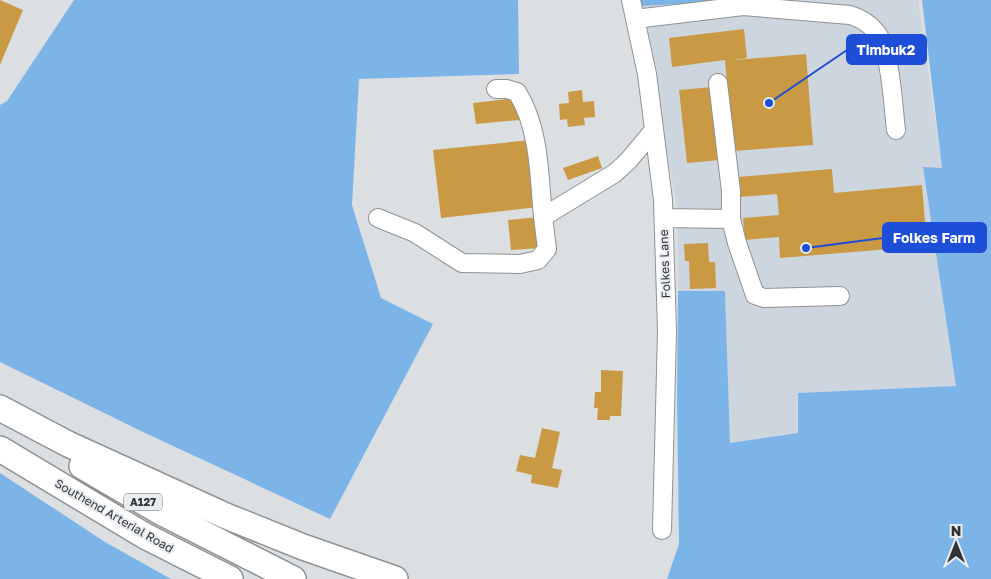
<svg xmlns="http://www.w3.org/2000/svg" width="991" height="579" viewBox="0 0 991 579" font-family="'Golos Text',sans-serif">
  <rect width="100%" height="100%" fill="#dcdfe2"/>
  <path fill="#cdd6df" d="M 814,0 L 918,0 L 942,168 L 923,167 L 956,387 L 798,393 L 798,433 L 730,443 L 725,291 L 678,291 L 677,206 L 640,6 Z"/>
  <path fill="#7cb4e8" d="M 74,0 L 518,0 L 519,74 L 359,79 L 352,205 L 381,298 L 433,324 L 330,519 L 143,432 L 0,362 L 0,105 L 7,101 Z
    M 640,0 L 759,0 L 640,6 Z
    M 922,0 L 991,0 L 991,579 L 667,579 L 679,544 L 677,403 L 678,291 L 725,291 L 730,443 L 798,433 L 798,393 L 956,386 L 923,167 L 942,168 Z
    M 0,473 L 105,542 L 171,579 L 0,579 Z"/>
  <path fill="#ca9944" d="M 0,0 L 23,10 L 0,65 Z
    M 744,29 L 747,58 L 734,60 L 806,54 L 813,145 L 733,151 L 725,60 L 672,67 L 669,38 Z
    M 712,87 L 720,160 L 687,163 L 679,90 Z
    M 582,90 L 583,102 L 594,101 L 595,117 L 584,118 L 585,125 L 568,127 L 567,119 L 560,120 L 559,104 L 569,103 L 568,92 Z
    M 516,98 L 519,120 L 476,124 L 473,103 Z
    M 531,140 L 538,207 L 441,218 L 433,150 Z
    M 598,156 L 602,168 L 568,180 L 563,168 Z
    M 832,169 L 834,193 L 922,185 L 927,246 L 780,258 L 779,237 L 745,240 L 743,218 L 779,215 L 777,194 L 740,197 L 738,177 Z
    M 539,217 L 541,248 L 511,250 L 508,220 Z
    M 708,243 L 709,262 L 715,262 L 716,288 L 690,289 L 689,261 L 685,261 L 684,244 Z
    M 601,370 L 623,371 L 621,416 L 610,416 L 610,420 L 597,420 L 598,408 L 594,408 L 595,392 L 601,392 Z
    M 542,428 L 560,432 L 552,468 L 562,470 L 558,488 L 531,483 L 532,475 L 516,471 L 520,455 L 535,458 Z"/>
  <g fill="none" stroke-linecap="round" stroke-linejoin="round">
    <defs>
      <path id="minor" d="M 631,0 L 647,74 L 663,200 L 667,331 L 662,530
        M 635,19 L 743,6 L 850,15 C 860,18 869,23 876,32 C 891,51 893,105 896,130
        M 496,89 L 507,89 L 517,92 C 540,129 539,175 543,217 L 615,173 L 628,161 L 654,130
        M 378,218 L 415,233 L 462,263 L 520,264 L 538,260 L 547,249 L 543,217
        M 664,218 L 731,219 L 731,191 L 718,83
        M 731,219 L 737,243 L 755,295 L 764,298 L 840,296"/>
      <path id="highway" d="M 0,408 L 68,444 L 226,516 L 303,547 L 395,579
        M 0,449 L 145,536 L 230,579
        M 82,466 L 159,511 L 293,579"/>
    </defs>
    <use href="#minor" stroke="#8f9295" stroke-width="20"/>
    <use href="#highway" stroke="#8f9295" stroke-width="28"/>
    <use href="#minor" stroke="#fff" stroke-width="18"/>
    <use href="#highway" stroke="#fff" stroke-width="25"/>
  </g>
  <g text-anchor="middle" stroke-width="4" stroke-linejoin="round" paint-order="stroke">
    <rect fill="#e9ecf0" stroke="#696b6d" stroke-width="1" x="124" y="493.5" width="38" height="17" rx="4"/>
    <g font-size="11" font-weight="bold" fill="#323435">
      <text x="143" y="506">A127</text>
    </g>
    <g font-size="12" fill="#323435" stroke="#e9ecf0">
      <text transform="translate(665 264) rotate(-92)" y="4">Folkes Lane</text>
      <text transform="translate(114 516) rotate(30)" y="4">Southend Arterial Road</text>
    </g>
  </g>
  <path fill="none" stroke="#1d4ed8" stroke-width="2" d="M769 103L847 50M806 248L883 238"/>
  <g fill="#1d4ed8" stroke="#e9ecf0" stroke-width="2">
    <circle cx="769" cy="103" r="5"/>
    <circle cx="806" cy="248" r="5"/>
  </g>
  <g fill="#1d4ed8" stroke="#1d4ed8" stroke-width="2">
    <rect x="847" y="35" width="79" height="29" rx="5"/>
    <rect x="883" y="223" width="103" height="29" rx="5"/>
  </g>
  <g font-size="14" text-anchor="middle" font-weight="bold" fill="#fff">
    <text x="886" y="55">Timbuk2</text>
    <text x="934" y="243">Folkes Farm</text>
  </g>
  <g transform="translate(956 544)" stroke="#e9ecf0" stroke-width="4" paint-order="stroke">
  <path d="M0-4L9 19L0 12L-9 19Z" fill="#323435"/>
  <text y="-8" font-size="14" font-weight="bold" text-anchor="middle" fill="#323435">N</text>
  </g>
</svg>
